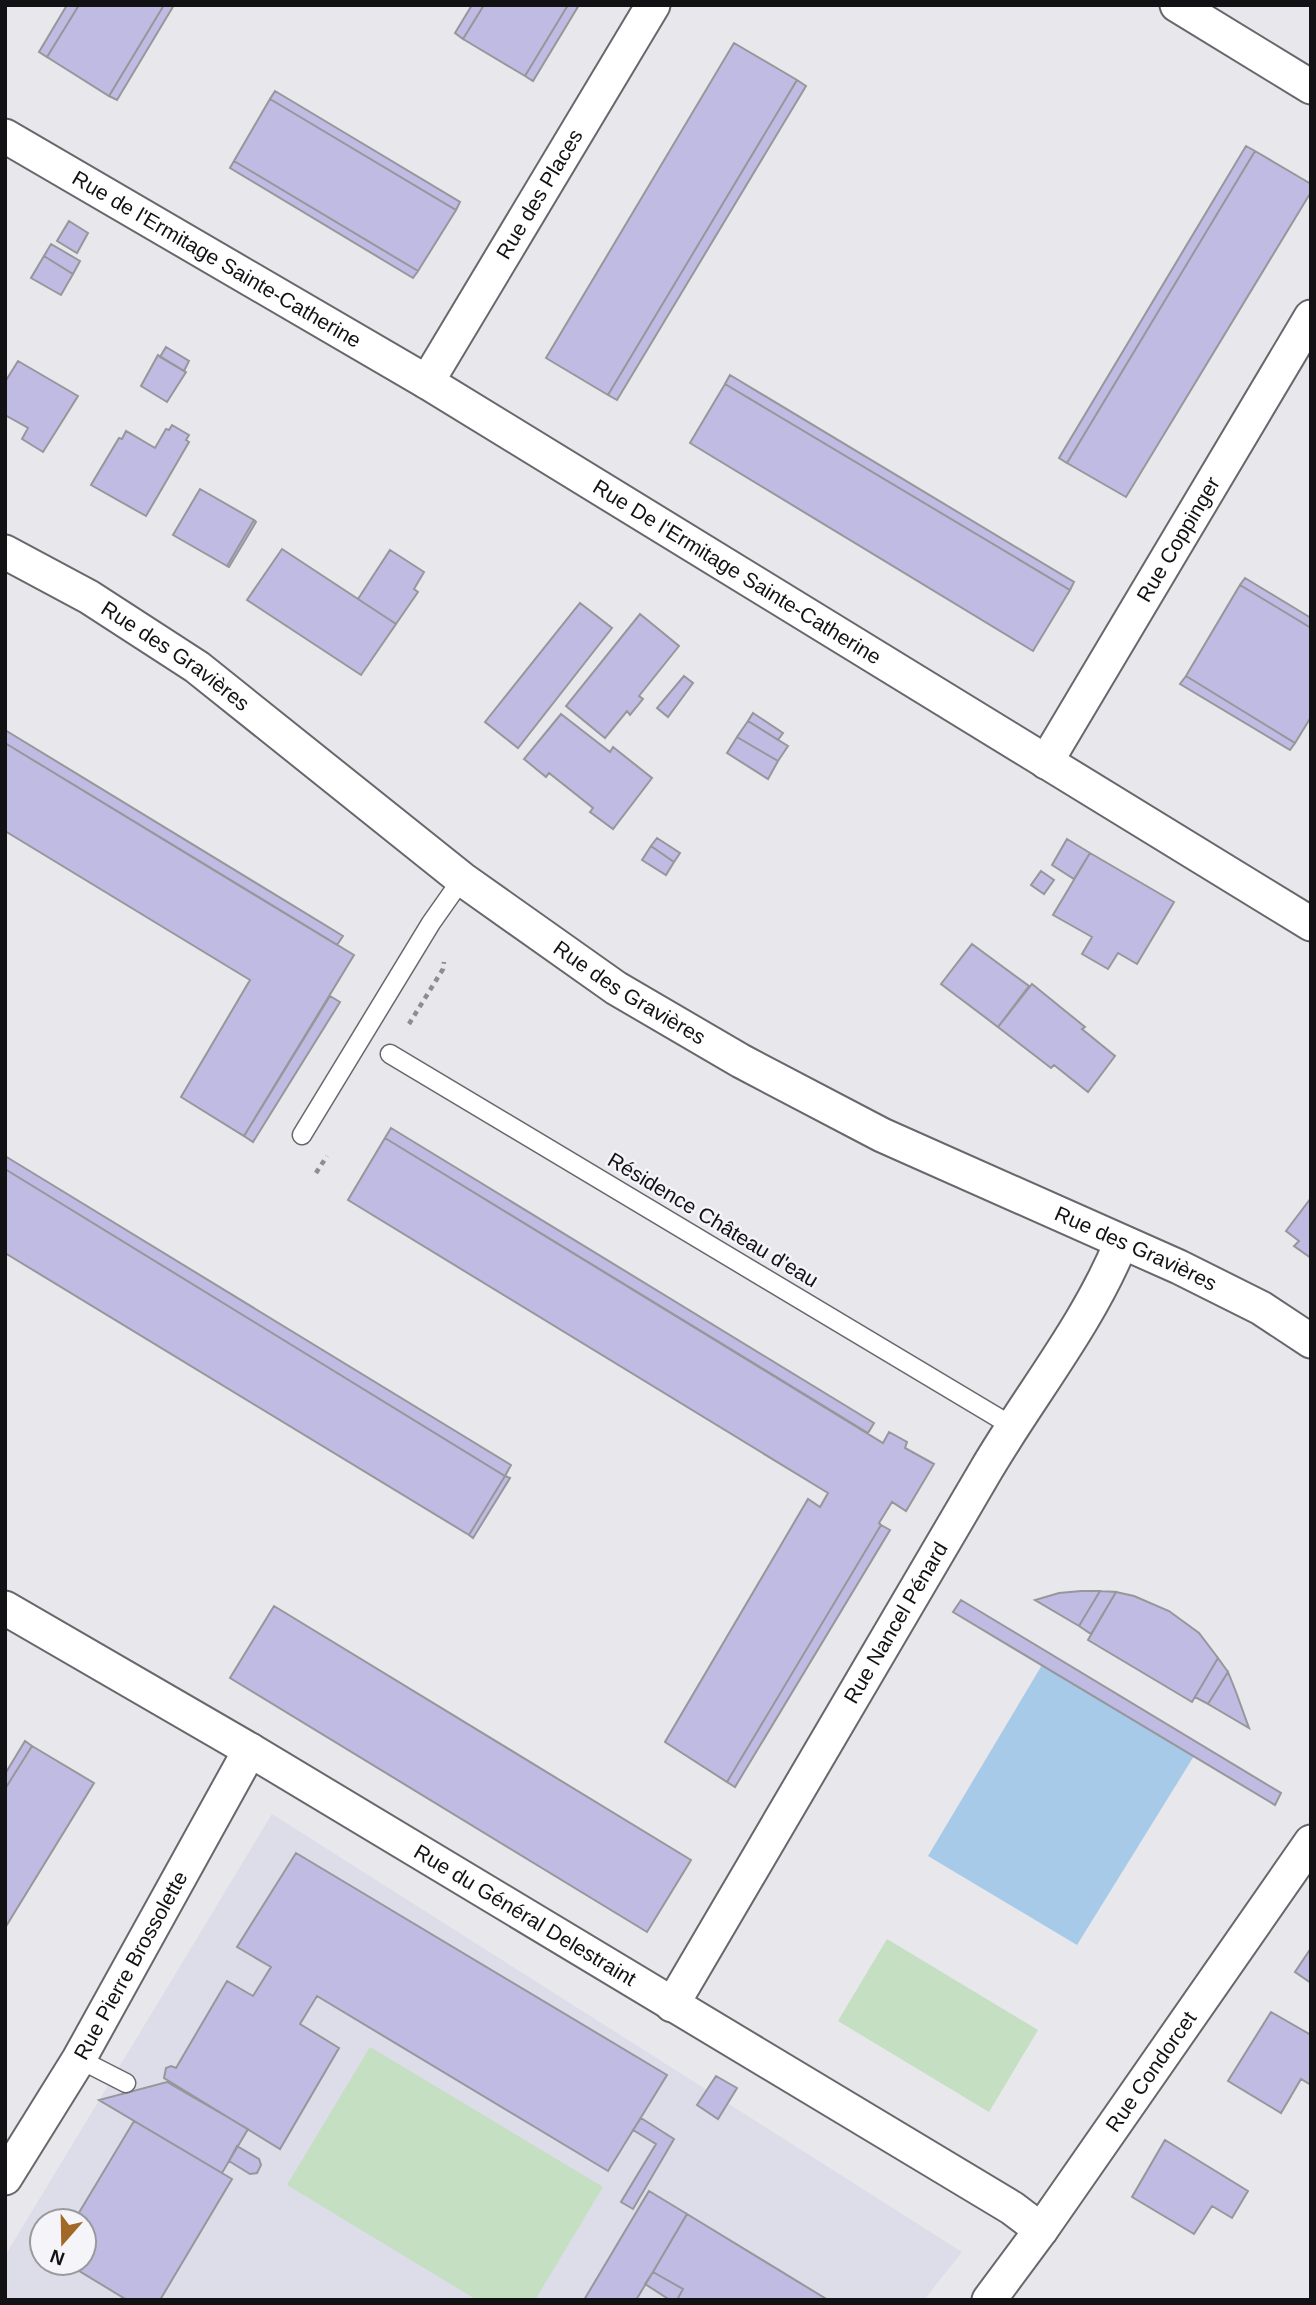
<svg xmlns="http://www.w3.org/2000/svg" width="1316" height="2305" viewBox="0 0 1316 2305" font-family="Arial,sans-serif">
  <rect width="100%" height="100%" fill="#e7e7ec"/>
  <path fill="#dddce9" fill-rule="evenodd" d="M 272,1814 L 962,2252 L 924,2300 L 5,2300 L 5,2256 ZM 42,2221 L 84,2221 L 84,2263 L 42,2263 Z"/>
  <path fill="#c4dfc1" d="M 887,1939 L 1038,2030 L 989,2112 L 838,2021 Z
    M 370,2047 L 603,2187 L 535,2300 L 477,2300 L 287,2185 Z"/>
  <path fill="#a6cae8" d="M 1042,1665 L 1194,1756 L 1077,1945 L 928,1856 Z"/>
  <path fill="#c0bbe3" stroke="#97969b" stroke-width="2" d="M 67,5 L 79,5 L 47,57 L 39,52 Z
    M 79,5 L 164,5 L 109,96 L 47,57 Z
    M 164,5 L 174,5 L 117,100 L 109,96 Z
    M 472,5 L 484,5 L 463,39 L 455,33 Z
    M 484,5 L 568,5 L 525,76 L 463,39 Z
    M 568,5 L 579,5 L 533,81 L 525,76 Z
    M 734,43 L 797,80 L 608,395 L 546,358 Z
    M 797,80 L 806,86 L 617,400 L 608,395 Z
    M 275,91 L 460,202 L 456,210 L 270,99 Z
    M 270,99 L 456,210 L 418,271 L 234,161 Z
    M 1246,146 L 1255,151 L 1067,463 L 1059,458 Z
    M 1255,151 L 1311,184 L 1311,192 L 1126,497 L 1067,463 Z
    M 234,161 L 418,271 L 413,278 L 230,168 Z
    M 69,221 L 88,233 L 77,253 L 57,241 Z
    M 51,244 L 80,261 L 73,274 L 44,256 Z
    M 44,256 L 73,274 L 61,295 L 31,278 Z
    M 166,347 L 189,361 L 184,371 L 160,357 Z
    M 158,355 L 186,372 L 167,402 L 141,386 Z
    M 18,361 L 78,396 L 43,452 L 22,439 L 28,428 L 5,415 L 5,382 Z
    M 730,375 L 1074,582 L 1070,590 L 725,384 Z
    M 725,384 L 1070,590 L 1033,651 L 690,443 Z
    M 172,425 L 189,435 L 186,440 L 189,442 L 146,516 L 91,485 L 119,438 L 122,439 L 126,431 L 155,448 L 166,429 L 169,430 Z
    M 200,489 L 254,520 L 227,566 L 173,535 Z
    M 254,520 L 256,522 L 229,567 L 227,566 Z
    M 282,549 L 396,624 L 361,675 L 247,600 Z
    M 390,550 L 424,572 L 414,589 L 418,592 L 396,624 L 358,599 Z
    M 1245,578 L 1311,618 L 1311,628 L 1240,585 Z
    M 1240,585 L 1311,628 L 1311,717 L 1295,743 L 1186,676 Z
    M 580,603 L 612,628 L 518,748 L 485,722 Z
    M 640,614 L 679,646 L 639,696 L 643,699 L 630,715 L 627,711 L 605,738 L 566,706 Z
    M 684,676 L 693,683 L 668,717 L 657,708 Z
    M 1186,676 L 1295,743 L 1290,750 L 1180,684 Z
    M 753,713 L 783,733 L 778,740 L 748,721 Z
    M 561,714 L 610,752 L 613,747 L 652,778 L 613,829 L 590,812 L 593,808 L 549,773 L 546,777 L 524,759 Z
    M 748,721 L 788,746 L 778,761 L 737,737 Z
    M 5,730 L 343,936 L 337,945 L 5,743 Z
    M 737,737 L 778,761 L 768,779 L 727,753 Z
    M 5,743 L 354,955 L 244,1136 L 181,1097 L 250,980 L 5,831 Z
    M 657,838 L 680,853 L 674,862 L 651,846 Z
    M 1067,839 L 1090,853 L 1074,879 L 1052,865 Z
    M 651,846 L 674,862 L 666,875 L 642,860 Z
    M 1090,853 L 1174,902 L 1137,964 L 1118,953 L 1108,969 L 1082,954 L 1092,937 L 1053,915 Z
    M 1041,871 L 1054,880 L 1044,894 L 1031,885 Z
    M 972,944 L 1029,986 L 998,1027 L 941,984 Z
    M 1032,984 L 1085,1027 L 1082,1029 L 1115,1056 L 1088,1092 L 1054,1065 L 1051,1068 L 998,1027 Z
    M 330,996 L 340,1002 L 253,1142 L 244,1136 Z
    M 391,1128 L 874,1423 L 868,1433 L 385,1138 Z
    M 385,1138 L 883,1443 L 889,1432 L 907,1442 L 905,1448 L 934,1464 L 906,1511 L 892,1502 L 879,1523 L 881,1525 L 727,1782 L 665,1742 L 808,1499 L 820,1507 L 828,1493 L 348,1200 Z
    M 5,1156 L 511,1465 L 505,1476 L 5,1169 Z
    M 5,1169 L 505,1476 L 469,1535 L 5,1253 Z
    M 1311,1198 L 1311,1258 L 1294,1246 L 1299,1241 L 1286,1231 Z
    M 505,1476 L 510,1478 L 473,1538 L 469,1535 Z
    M 881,1525 L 890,1530 L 735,1787 L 727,1782 Z
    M 1081,1591 L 1100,1591 L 1079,1626 L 1035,1600 L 1059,1593 Z
    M 1100,1591 L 1116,1592 L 1091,1634 L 1079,1626 Z
    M 1116,1592 L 1134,1596 L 1169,1611 L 1199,1633 L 1218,1658 L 1192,1702 L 1088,1640 Z
    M 961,1600 L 1281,1793 L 1275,1805 L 953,1612 Z
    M 274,1606 L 691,1860 L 647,1932 L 230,1678 Z
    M 1218,1658 L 1228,1672 L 1208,1704 L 1195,1697 Z
    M 1228,1672 L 1236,1692 L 1249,1728 L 1208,1704 Z
    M 25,1741 L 32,1746 L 5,1789 L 5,1774 Z
    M 32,1746 L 94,1783 L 5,1928 L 5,1789 Z
    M 296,1853 L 667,2075 L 608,2171 L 317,1996 L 300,2024 L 339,2048 L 280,2149 L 164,2078 L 166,2068 L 171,2066 L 176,2068 L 227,1981 L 253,1996 L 271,1967 L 237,1947 Z
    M 1311,1948 L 1311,1983 L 1295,1972 Z
    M 1271,2012 L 1311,2035 L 1311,2085 L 1301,2079 L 1281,2113 L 1228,2081 Z
    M 716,2076 L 737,2088 L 718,2119 L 697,2105 Z
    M 167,2082 L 248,2129 L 222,2173 L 99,2100 Z
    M 641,2118 L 674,2139 L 633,2209 L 621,2202 L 656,2144 L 633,2130 Z
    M 134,2121 L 232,2179 L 160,2300 L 127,2300 L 66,2263 L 84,2263 L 84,2221 L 74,2221 Z
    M 1165,2140 L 1248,2191 L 1232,2218 L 1212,2206 L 1194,2234 L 1132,2197 Z
    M 237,2146 L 259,2159 L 261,2165 L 257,2173 L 250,2174 L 229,2161 Z
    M 649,2191 L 687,2214 L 653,2272 L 636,2300 L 584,2300 Z
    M 687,2214 L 828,2300 L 677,2300 L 683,2289 L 653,2272 Z
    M 653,2272 L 683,2289 L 677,2300 L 670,2300 L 645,2284 Z"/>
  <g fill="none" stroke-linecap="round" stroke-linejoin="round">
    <defs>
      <path id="service" d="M 390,1054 L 1012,1426
        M 302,1135 L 431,923 L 462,879
        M 79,2059 L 126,2083"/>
      <g id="minor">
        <path d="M 1177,5 L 1311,87"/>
        <path id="s1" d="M 5,136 L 427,382 L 1311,924"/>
        <path id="s2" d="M 427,382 L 653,5"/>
        <path id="s3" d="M 5,552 L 89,597 L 197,667 L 462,879 L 616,988 L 741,1061 L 882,1135 L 1179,1267 L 1261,1308 L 1311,1341"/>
        <path id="s4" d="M 1046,762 L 1311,317"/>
        <path id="s5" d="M 5,1608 L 250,1750 L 1012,2208 L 1041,2230"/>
        <path id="s6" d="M 672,2005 C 776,1826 881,1648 986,1470 C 1030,1395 1088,1324 1121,1243"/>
        <path id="s7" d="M 5,2178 L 79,2059 L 250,1750"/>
        <path id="s8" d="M 989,2300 L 1041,2230 L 1311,1842"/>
      </g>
    </defs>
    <use href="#service" stroke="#68676c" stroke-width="21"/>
    <use href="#minor" stroke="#68676c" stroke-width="37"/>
    <path stroke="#8d8d90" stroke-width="4.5" stroke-dasharray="5 5" stroke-linecap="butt" d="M 409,1024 L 443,969 L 444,962
      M 316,1173 L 327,1156"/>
    <use href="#service" stroke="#fff" stroke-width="18"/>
    <use href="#minor" stroke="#fff" stroke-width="33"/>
  </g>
  <g text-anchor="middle" stroke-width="5" stroke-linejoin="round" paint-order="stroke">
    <g font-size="21" fill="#121214" stroke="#f5f4f9">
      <text dy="7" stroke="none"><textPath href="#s2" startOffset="219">Rue des Places</textPath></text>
      <text dy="7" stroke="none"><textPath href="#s1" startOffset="245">Rue de l'Ermitage Sainte-Catherine</textPath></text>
      <text dy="7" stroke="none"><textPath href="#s4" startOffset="259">Rue Coppinger</textPath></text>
      <text dy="7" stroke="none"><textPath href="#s1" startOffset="852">Rue De l'Ermitage Sainte-Catherine</textPath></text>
      <text dy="7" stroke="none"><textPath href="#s3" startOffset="200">Rue des Gravières</textPath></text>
      <text dy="7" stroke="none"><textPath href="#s3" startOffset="766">Rue des Gravières</textPath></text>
      <text transform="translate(713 1220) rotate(31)" y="7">Résidence Château d'eau</text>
      <text dy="7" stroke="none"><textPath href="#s3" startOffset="1334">Rue des Gravières</textPath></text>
      <text dy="7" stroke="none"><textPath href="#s6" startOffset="443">Rue Nancel Pénard</textPath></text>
      <text dy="7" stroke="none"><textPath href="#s5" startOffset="604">Rue du Général Delestraint</textPath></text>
      <text dy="7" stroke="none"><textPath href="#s7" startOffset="247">Rue Pierre Brossolette</textPath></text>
      <text dy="7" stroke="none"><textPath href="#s8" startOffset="280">Rue Condorcet</textPath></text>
    </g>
  </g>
  <rect width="1316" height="2305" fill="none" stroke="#121214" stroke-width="14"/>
  <g transform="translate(63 2242) rotate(200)"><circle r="33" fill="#f5f4f9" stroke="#9a9a9d" stroke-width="2"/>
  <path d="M0-5L12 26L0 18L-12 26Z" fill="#a26827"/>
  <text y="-10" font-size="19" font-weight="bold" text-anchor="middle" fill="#121214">N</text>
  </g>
</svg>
